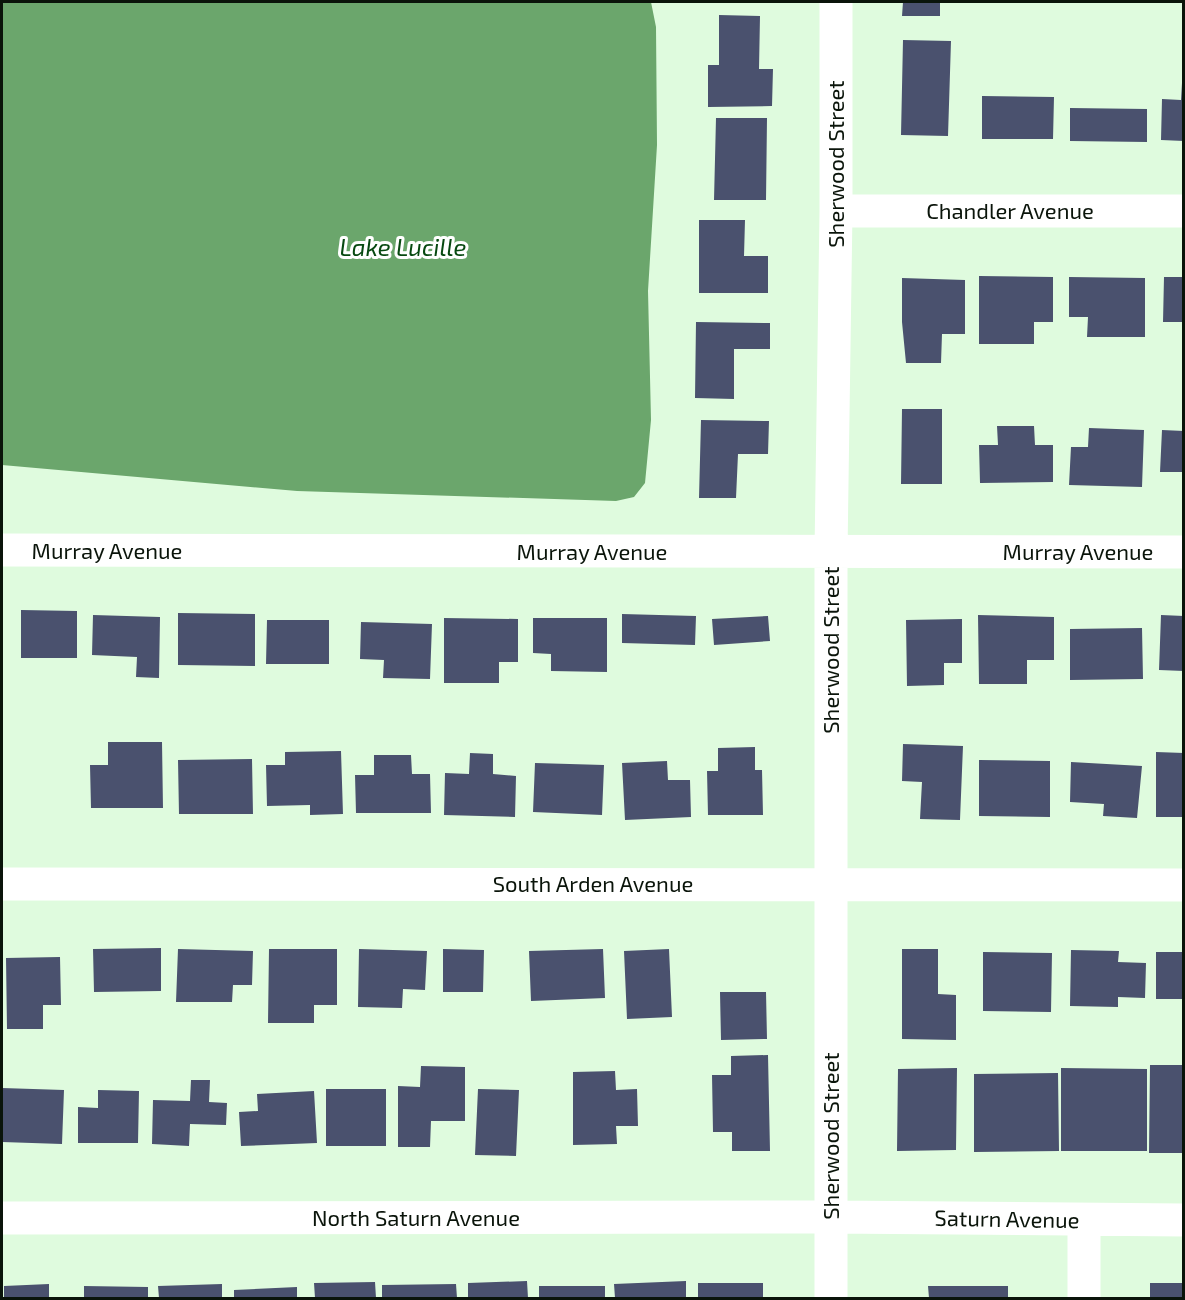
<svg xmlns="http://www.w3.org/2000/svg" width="1185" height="1300" viewBox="0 0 1185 1300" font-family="'Exo 2',sans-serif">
  <rect width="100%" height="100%" fill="#dffbde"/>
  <path fill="#6ba66c" d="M 2,2 L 651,2 L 656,27 L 657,145 L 648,291 L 651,420 L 645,483 L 634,497 L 616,501 L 297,491 L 2,465 Z"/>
  <path fill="#4a516e" d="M 903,2 L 940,2 L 940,16 L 902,16 Z
    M 719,15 L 760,16 L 759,69 L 773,69 L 772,106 L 708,107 L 708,65 L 719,65 Z
    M 903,40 L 951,41 L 948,136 L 901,135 Z
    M 1182,83 L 1184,83 L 1184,141 L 1161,140 L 1162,99 L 1181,100 Z
    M 982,96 L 1054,97 L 1053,139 L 982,139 Z
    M 1070,108 L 1147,109 L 1147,142 L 1070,141 Z
    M 716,118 L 767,118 L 766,200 L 714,200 Z
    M 699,220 L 745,220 L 744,256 L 768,256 L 768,293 L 699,293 Z
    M 979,276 L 1053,277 L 1053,322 L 1034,322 L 1034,344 L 979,344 Z
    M 1069,277 L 1145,278 L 1145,337 L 1087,337 L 1088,317 L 1069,317 Z
    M 1164,277 L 1184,277 L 1184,322 L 1163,322 Z
    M 902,278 L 965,280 L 965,334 L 942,334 L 941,363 L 906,363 L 902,322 Z
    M 696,322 L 770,323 L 770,349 L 734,349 L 734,399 L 695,398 Z
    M 902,409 L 942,409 L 942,484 L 901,484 Z
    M 701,420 L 769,421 L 768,454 L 738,454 L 736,498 L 699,498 Z
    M 997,426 L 1034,426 L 1035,445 L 1053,445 L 1053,482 L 980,483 L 979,445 L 998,445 Z
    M 1089,428 L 1144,430 L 1142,487 L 1069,485 L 1071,447 L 1088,447 Z
    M 1162,430 L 1184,431 L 1184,472 L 1160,472 Z
    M 21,610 L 77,611 L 77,658 L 21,658 Z
    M 178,613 L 255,614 L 255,666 L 178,665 Z
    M 622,614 L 696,616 L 695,645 L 622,643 Z
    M 93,615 L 160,617 L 159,678 L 136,677 L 137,657 L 92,655 Z
    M 978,615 L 1054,617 L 1054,660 L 1027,660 L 1027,684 L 979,684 Z
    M 1161,615 L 1184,616 L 1184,671 L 1159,670 Z
    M 768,616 L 770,641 L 714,645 L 712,619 Z
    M 444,618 L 518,619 L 518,662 L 499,662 L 499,683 L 444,683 Z
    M 533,618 L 607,618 L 607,672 L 551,671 L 551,654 L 533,653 Z
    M 962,619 L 962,663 L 944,663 L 944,685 L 907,686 L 906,620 Z
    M 267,620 L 329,620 L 329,664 L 266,664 Z
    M 361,622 L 432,624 L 430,679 L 383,678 L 384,660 L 360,659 Z
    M 1142,628 L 1143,679 L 1070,680 L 1070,629 Z
    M 108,742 L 162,742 L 163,808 L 91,808 L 90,765 L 108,765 Z
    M 903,744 L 963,746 L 960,820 L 920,819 L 922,782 L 902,781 Z
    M 755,747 L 755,770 L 762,770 L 763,815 L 708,815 L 707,771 L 718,771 L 718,748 Z
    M 341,751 L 343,814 L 310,815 L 310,805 L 267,806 L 266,765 L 285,765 L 285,752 Z
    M 1156,752 L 1184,753 L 1184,817 L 1156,817 Z
    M 470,753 L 493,754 L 493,774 L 516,776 L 515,817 L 444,815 L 445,773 L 469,774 Z
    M 374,755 L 411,755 L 412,774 L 430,774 L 431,813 L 356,813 L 355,775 L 374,775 Z
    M 252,759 L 253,814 L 179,814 L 178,760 Z
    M 979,760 L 1050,761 L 1050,817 L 979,816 Z
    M 667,761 L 668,780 L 690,780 L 691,817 L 625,820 L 622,763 Z
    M 1071,762 L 1142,766 L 1137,818 L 1103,816 L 1104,804 L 1070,802 Z
    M 535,763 L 604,765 L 602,815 L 533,812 Z
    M 161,948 L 161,991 L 94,992 L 93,949 Z
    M 178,949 L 253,951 L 252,985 L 233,985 L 232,1002 L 176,1002 Z
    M 269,949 L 337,949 L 337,1005 L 314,1005 L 314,1023 L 268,1023 Z
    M 359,949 L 427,951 L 425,990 L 403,989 L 402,1008 L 358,1007 Z
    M 443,949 L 484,950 L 483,992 L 443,992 Z
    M 603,949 L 605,998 L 531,1001 L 529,951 Z
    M 669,949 L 672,1017 L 627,1019 L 624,951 Z
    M 902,949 L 938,949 L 938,994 L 956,995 L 956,1040 L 902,1039 Z
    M 1071,950 L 1119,951 L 1118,962 L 1146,963 L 1145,998 L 1118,997 L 1118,1007 L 1070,1006 Z
    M 983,952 L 1052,953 L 1051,1012 L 983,1011 Z
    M 1156,952 L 1184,952 L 1184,999 L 1156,999 Z
    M 60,957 L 61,1005 L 43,1005 L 43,1029 L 7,1029 L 6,958 Z
    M 720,992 L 766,992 L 767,1039 L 721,1040 Z
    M 768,1055 L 770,1151 L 732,1151 L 732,1132 L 713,1132 L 712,1075 L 731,1075 L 731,1056 Z
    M 1150,1065 L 1184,1065 L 1184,1153 L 1149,1153 Z
    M 421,1066 L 465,1067 L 465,1121 L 431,1121 L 430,1147 L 398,1147 L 398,1086 L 420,1087 Z
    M 957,1068 L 956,1150 L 897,1151 L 898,1069 Z
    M 1061,1068 L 1147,1069 L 1147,1151 L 1061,1151 Z
    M 615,1071 L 616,1090 L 637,1089 L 638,1126 L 616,1126 L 617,1144 L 573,1145 L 573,1072 Z
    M 1058,1073 L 1059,1151 L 974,1152 L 974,1074 Z
    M 191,1080 L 210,1080 L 209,1102 L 227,1103 L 226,1125 L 190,1124 L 189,1146 L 152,1144 L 153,1100 L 190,1101 Z
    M 2,1088 L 64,1090 L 62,1144 L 2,1142 Z
    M 326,1089 L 386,1089 L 386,1146 L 326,1146 Z
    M 478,1089 L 519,1090 L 516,1156 L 475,1155 Z
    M 98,1090 L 139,1091 L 138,1143 L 78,1143 L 78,1107 L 98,1108 Z
    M 314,1091 L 317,1143 L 241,1146 L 239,1112 L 258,1111 L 257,1094 Z
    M 527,1281 L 528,1298 L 468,1298 L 468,1283 Z
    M 686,1281 L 686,1298 L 615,1298 L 614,1284 Z
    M 375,1282 L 376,1298 L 315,1298 L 314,1283 Z
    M 698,1283 L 763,1283 L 763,1298 L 698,1298 Z
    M 1150,1283 L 1184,1283 L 1184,1298 L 1150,1298 Z
    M 49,1284 L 49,1298 L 4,1298 L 4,1286 Z
    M 222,1284 L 222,1298 L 159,1298 L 158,1286 Z
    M 456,1284 L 457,1298 L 382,1298 L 382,1285 Z
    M 84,1286 L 148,1287 L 148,1298 L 84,1298 Z
    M 539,1286 L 605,1286 L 605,1298 L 539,1298 Z
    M 928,1286 L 1008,1286 L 1008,1298 L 929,1298 Z
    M 297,1287 L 297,1298 L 234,1298 L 234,1290 Z"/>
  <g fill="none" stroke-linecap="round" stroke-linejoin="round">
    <path stroke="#fff" stroke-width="33" d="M 836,211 L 1184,211
      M 2,550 L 1184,552
      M 2,884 L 1184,885
      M 2,1218 L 831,1217 L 1184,1220
      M 1084,1220 L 1084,1298
      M 831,1298 L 831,552 L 836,211 L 836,2"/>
  </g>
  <g text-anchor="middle" stroke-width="6" stroke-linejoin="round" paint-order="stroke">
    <g font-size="22" fill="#0a140a" stroke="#fff">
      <text transform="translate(836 164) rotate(-90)" y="8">Sherwood Street</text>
      <text x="1010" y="219">Chandler Avenue</text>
      <text x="107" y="559">Murray Avenue</text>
      <text x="592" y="560">Murray Avenue</text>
      <text x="1078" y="560">Murray Avenue</text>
      <text transform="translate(831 650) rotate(-90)" y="8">Sherwood Street</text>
      <text x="593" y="892">South Arden Avenue</text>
      <text transform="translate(831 1136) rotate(-90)" y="8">Sherwood Street</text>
      <text x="416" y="1226">North Saturn Avenue</text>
      <text transform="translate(1007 1219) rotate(1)" y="8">Saturn Avenue</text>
    </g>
    <g font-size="24" font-style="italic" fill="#074911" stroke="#fff">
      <text x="403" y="256">Lake Lucille</text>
    </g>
  </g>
  <rect width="1185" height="1300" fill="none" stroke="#0a140a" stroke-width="6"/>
</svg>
